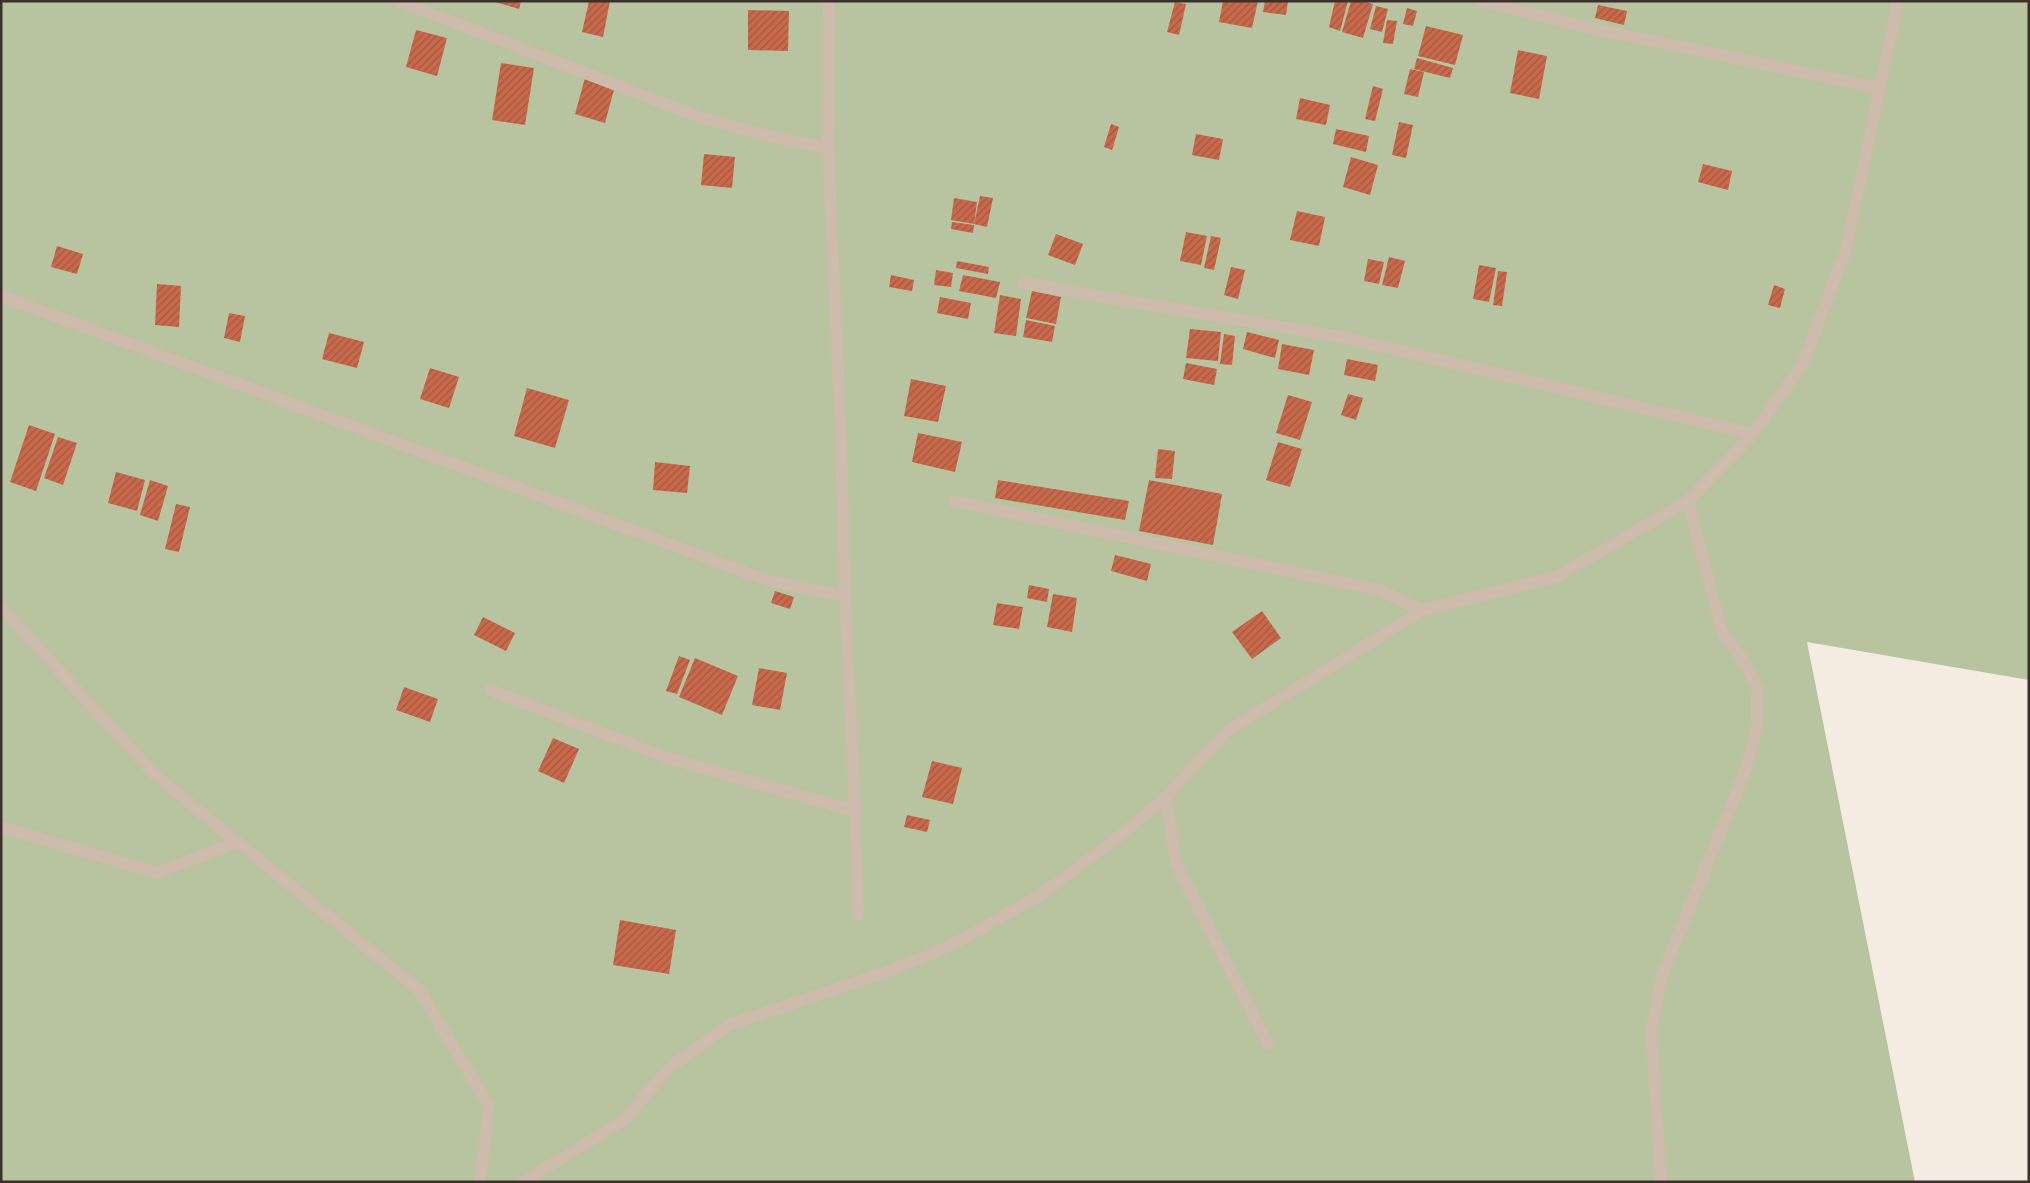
<svg xmlns="http://www.w3.org/2000/svg" width="2030" height="1183" viewBox="0 0 2030 1183" font-family="'DejaVu Sans',sans-serif">
  <defs>
    <pattern id="building-hatch" width="6" height="6" patternUnits="userSpaceOnUse" patternTransform="scale(1.25)"><rect width="6" height="6" fill="#c8694b"/><path d="M-1 1l2-2M0 6l6-6M5 7l2-2" fill="none" stroke="#a4573f"/></pattern>
  </defs>
  <rect width="100%" height="100%" fill="#f4ebe1"/>
  <path fill="#b8c4a0" d="M 1,1 L 2029,1 L 2029,680 L 1807,642 L 1915,1182 L 1,1182 Z"/>
  <path fill="url(#building-hatch)" d="M 492,1 L 521,1 L 519,9 Z
    M 589,1 L 610,1 L 603,37 L 582,32 Z
    M 1223,1 L 1258,1 L 1252,28 L 1219,22 Z
    M 1265,1 L 1288,1 L 1286,15 L 1263,12 Z
    M 1335,1 L 1348,1 L 1340,31 L 1329,27 Z
    M 1351,1 L 1362,1 L 1373,4 L 1363,38 L 1342,32 Z
    M 1175,2 L 1186,4 L 1179,35 L 1167,32 Z
    M 1598,5 L 1627,11 L 1624,25 L 1595,18 Z
    M 1376,6 L 1388,9 L 1382,32 L 1370,29 Z
    M 1407,8 L 1417,11 L 1413,26 L 1403,24 Z
    M 748,10 L 789,11 L 788,51 L 748,50 Z
    M 1387,20 L 1397,21 L 1393,44 L 1383,43 Z
    M 1426,26 L 1463,35 L 1455,65 L 1418,56 Z
    M 416,30 L 447,38 L 437,76 L 406,67 Z
    M 1518,50 L 1547,56 L 1539,99 L 1510,93 Z
    M 1417,58 L 1453,68 L 1450,78 L 1414,69 Z
    M 501,63 L 534,68 L 525,125 L 492,120 Z
    M 1410,69 L 1424,72 L 1418,97 L 1404,94 Z
    M 585,78 L 615,86 L 605,123 L 575,114 Z
    M 1373,86 L 1383,89 L 1375,121 L 1365,119 Z
    M 1300,98 L 1330,105 L 1326,125 L 1296,119 Z
    M 1399,122 L 1413,125 L 1406,158 L 1392,155 Z
    M 1111,124 L 1119,127 L 1112,150 L 1104,147 Z
    M 1336,129 L 1369,136 L 1366,152 L 1333,144 Z
    M 1196,134 L 1223,139 L 1219,160 L 1192,155 Z
    M 704,154 L 735,157 L 732,188 L 701,185 Z
    M 1351,157 L 1378,165 L 1370,195 L 1343,187 Z
    M 1703,164 L 1732,171 L 1728,190 L 1698,182 Z
    M 980,196 L 993,198 L 987,227 L 974,224 Z
    M 954,198 L 977,202 L 974,224 L 951,220 Z
    M 1297,211 L 1325,217 L 1319,246 L 1290,240 Z
    M 952,222 L 974,225 L 973,233 L 951,229 Z
    M 1186,232 L 1207,236 L 1201,265 L 1180,261 Z
    M 1056,234 L 1083,244 L 1075,265 L 1048,255 Z
    M 1211,236 L 1221,238 L 1214,270 L 1204,268 Z
    M 57,246 L 83,254 L 77,274 L 51,267 Z
    M 1389,257 L 1405,261 L 1398,288 L 1382,285 Z
    M 1368,259 L 1384,262 L 1379,284 L 1364,281 Z
    M 957,261 L 989,267 L 988,274 L 956,268 Z
    M 1479,265 L 1496,268 L 1489,302 L 1473,299 Z
    M 1231,267 L 1245,270 L 1238,299 L 1224,295 Z
    M 936,270 L 953,273 L 951,287 L 934,285 Z
    M 1498,271 L 1507,272 L 1502,306 L 1493,305 Z
    M 891,275 L 914,280 L 912,291 L 889,287 Z
    M 963,275 L 1000,282 L 996,298 L 959,291 Z
    M 157,284 L 181,286 L 179,327 L 155,325 Z
    M 1774,285 L 1785,289 L 1780,308 L 1768,305 Z
    M 1032,291 L 1061,297 L 1056,324 L 1026,318 Z
    M 1000,295 L 1021,299 L 1016,336 L 994,333 Z
    M 940,297 L 971,303 L 968,319 L 937,313 Z
    M 229,313 L 245,316 L 240,342 L 224,338 Z
    M 1026,320 L 1055,326 L 1052,342 L 1023,337 Z
    M 1190,329 L 1221,332 L 1218,361 L 1186,358 Z
    M 1247,332 L 1279,340 L 1275,358 L 1243,349 Z
    M 329,333 L 364,342 L 357,368 L 322,359 Z
    M 1224,334 L 1235,336 L 1232,365 L 1220,364 Z
    M 1282,344 L 1314,350 L 1309,375 L 1278,369 Z
    M 1347,359 L 1378,365 L 1375,381 L 1344,375 Z
    M 1186,363 L 1217,369 L 1214,385 L 1183,379 Z
    M 430,368 L 459,377 L 449,408 L 420,399 Z
    M 911,379 L 946,386 L 938,422 L 904,416 Z
    M 527,388 L 569,400 L 555,448 L 514,436 Z
    M 1348,394 L 1363,398 L 1356,420 L 1341,415 Z
    M 1288,395 L 1312,402 L 1300,440 L 1276,433 Z
    M 29,425 L 55,434 L 36,491 L 10,482 Z
    M 918,433 L 962,442 L 955,472 L 912,462 Z
    M 58,437 L 77,443 L 63,485 L 44,478 Z
    M 1278,442 L 1302,449 L 1290,487 L 1266,480 Z
    M 1158,449 L 1175,451 L 1172,479 L 1155,478 Z
    M 655,462 L 690,466 L 687,493 L 653,490 Z
    M 116,472 L 145,480 L 137,511 L 108,503 Z
    M 150,480 L 168,486 L 158,521 L 140,515 Z
    M 998,480 L 1129,501 L 1125,520 L 995,498 Z
    M 1149,480 L 1222,494 L 1213,545 L 1139,531 Z
    M 176,504 L 190,507 L 179,552 L 165,549 Z
    M 1115,555 L 1151,564 L 1147,581 L 1111,571 Z
    M 1029,585 L 1049,589 L 1047,602 L 1027,598 Z
    M 775,591 L 794,597 L 790,609 L 771,603 Z
    M 1053,594 L 1077,598 L 1072,632 L 1047,627 Z
    M 997,603 L 1023,607 L 1019,629 L 993,625 Z
    M 1262,611 L 1281,638 L 1252,659 L 1232,632 Z
    M 483,617 L 515,633 L 506,651 L 474,635 Z
    M 679,656 L 690,660 L 677,694 L 666,691 Z
    M 695,658 L 738,676 L 722,715 L 679,697 Z
    M 759,668 L 787,673 L 780,710 L 752,705 Z
    M 404,687 L 438,699 L 430,722 L 396,710 Z
    M 553,738 L 579,749 L 564,783 L 538,771 Z
    M 932,761 L 962,768 L 953,804 L 922,797 Z
    M 907,815 L 930,820 L 927,832 L 904,827 Z
    M 620,920 L 676,930 L 669,974 L 613,965 Z"/>
  <g fill="none" stroke-linecap="round" stroke-linejoin="round">
    <path stroke="#cdbbac" stroke-width="12" d="M 398,1 L 702,118 L 773,137 L 828,148
      M 1481,1 L 1590,28 L 1879,88
      M 1023,283 L 1346,338 L 1753,434
      M 1,296 L 769,581 L 845,596 L 855,811 L 858,915
      M 954,501 L 1379,590 L 1423,610
      M 1,607 L 154,774 L 419,990 L 489,1106 L 480,1182
      M 490,690 L 671,759 L 855,811
      M 1166,797 L 1176,864 L 1268,1044
      M 1,827 L 157,873 L 238,842
      M 523,1182 L 624,1120 L 669,1068 L 729,1025 L 889,971 L 948,947 L 1039,896 L 1117,838 L 1166,797 L 1226,732 L 1423,610
      M 1661,1182 L 1651,1032 L 1662,975 L 1746,769 L 1757,726 L 1757,688 L 1743,660 L 1722,632 L 1688,501"/>
    <path stroke="#cdbbac" stroke-width="12" d="M 829,1 L 828,148 L 841,439 L 845,596
      M 1423,610 L 1556,577 L 1688,501 L 1753,434 L 1802,365 L 1845,253 L 1898,1"/>
  </g>
  <rect width="2030" height="1183" fill="none" stroke="#3b302b" stroke-width="5"/>
</svg>
